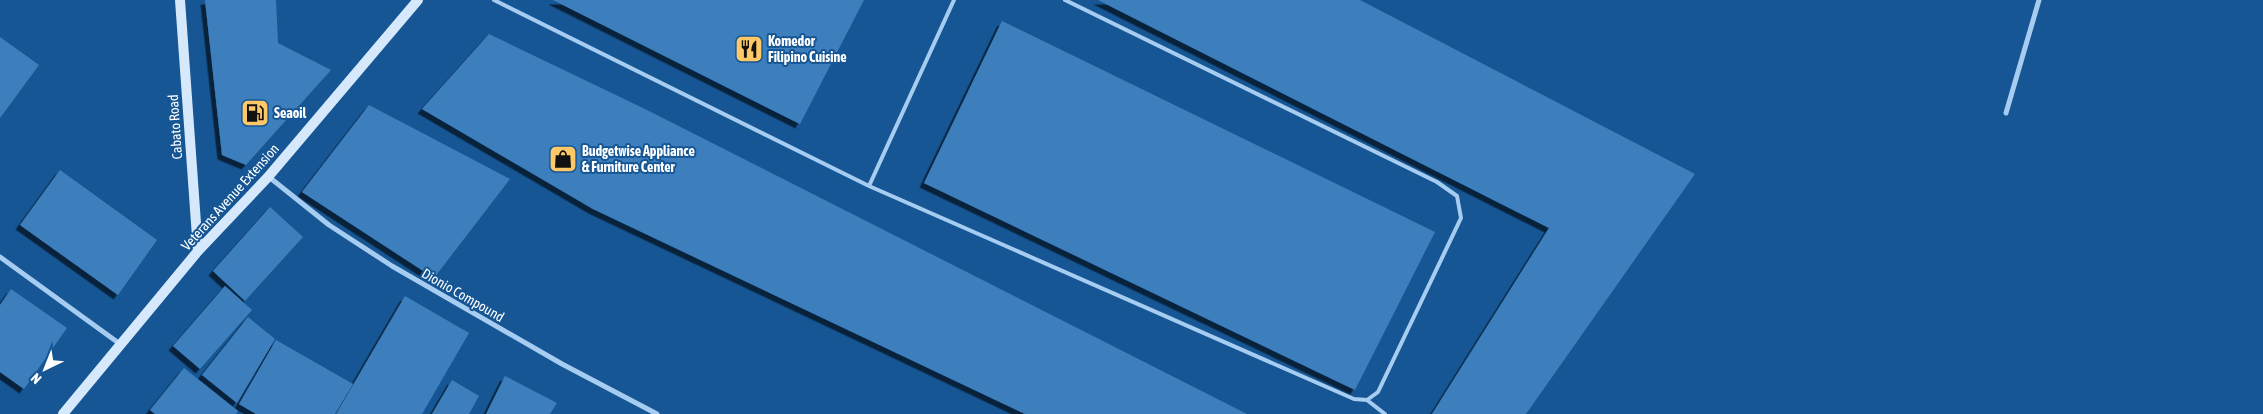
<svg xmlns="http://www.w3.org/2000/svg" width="2263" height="414" viewBox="0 0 2263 414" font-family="'Asap Condensed',sans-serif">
  <defs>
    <filter id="shadow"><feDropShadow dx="-4.5" dy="4.5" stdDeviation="0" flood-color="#0009"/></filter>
  </defs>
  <rect width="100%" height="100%" fill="#165694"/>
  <path fill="#3e7fbc" filter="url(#shadow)" d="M 205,0 L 276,0 L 278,43 L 331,70 L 246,165 L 222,155 Z
    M 553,0 L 864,0 L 800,124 Z
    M 1098,0 L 1360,0 L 1695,174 L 1526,414 L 1432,414 L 1549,228 Z
    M 1002,21 L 1435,232 L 1355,390 L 924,183 Z
    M 489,34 L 645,109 L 1247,414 L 1025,414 L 593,209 L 422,109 Z
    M 0,37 L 39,65 L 0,118 Z
    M 369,105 L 510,179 L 434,278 L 302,192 Z
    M 60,170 L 157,240 L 118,295 L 20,225 Z
    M 270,207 L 303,237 L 245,301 L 213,271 Z
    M 225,286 L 252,310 L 200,369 L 173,346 Z
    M 11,289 L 67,328 L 24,389 L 0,372 L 0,305 Z
    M 405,296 L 469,333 L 422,414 L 336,414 Z
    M 248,317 L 275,339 L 237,403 L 202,375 Z
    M 276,340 L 353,384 L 335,414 L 256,414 L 239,404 Z
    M 184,368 L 238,411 L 236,414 L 155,414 L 150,410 Z
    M 505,376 L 557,403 L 550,414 L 486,414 Z
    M 452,380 L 479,396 L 469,414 L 432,414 Z"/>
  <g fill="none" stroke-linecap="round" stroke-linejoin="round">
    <path stroke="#a6cdf1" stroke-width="4" d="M 494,0 L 869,186 L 1354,399 L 1367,400 L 1378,392 L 1461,218 L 1457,196 L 1437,182 L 1065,0
      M 869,186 L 954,0
      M 1367,400 L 1385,414"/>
    <path stroke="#a6cdf1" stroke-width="5" d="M 2006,113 L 2039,0
      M 269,177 L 329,225 L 392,266 L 562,364 L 657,414
      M 0,257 L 120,344"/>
    <path stroke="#d5e8fc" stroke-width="10" d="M 180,0 L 198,251
      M 63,414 L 198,251 L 268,177 L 418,0"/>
  </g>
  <defs>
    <symbol id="restaurant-square" viewBox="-11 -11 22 22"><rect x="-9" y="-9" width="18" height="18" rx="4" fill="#ffc866" stroke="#165694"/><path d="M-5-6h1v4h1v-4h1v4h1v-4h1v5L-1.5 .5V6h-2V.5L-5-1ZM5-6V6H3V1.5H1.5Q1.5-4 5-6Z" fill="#111"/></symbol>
    <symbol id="fuel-square" viewBox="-11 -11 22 22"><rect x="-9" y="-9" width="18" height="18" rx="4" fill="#ffc866" stroke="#165694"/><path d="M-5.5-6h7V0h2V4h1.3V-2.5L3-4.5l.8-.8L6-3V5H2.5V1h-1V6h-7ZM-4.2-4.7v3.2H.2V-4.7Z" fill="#111"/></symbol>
    <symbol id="shop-square" viewBox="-11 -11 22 22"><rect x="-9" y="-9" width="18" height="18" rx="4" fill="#ffc866" stroke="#165694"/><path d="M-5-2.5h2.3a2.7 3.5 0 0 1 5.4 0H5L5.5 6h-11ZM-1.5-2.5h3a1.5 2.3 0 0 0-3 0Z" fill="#111"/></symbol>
  </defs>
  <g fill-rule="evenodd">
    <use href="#restaurant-square" x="733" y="33" width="32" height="32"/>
    <use href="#fuel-square" x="239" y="97" width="32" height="32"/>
    <use href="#shop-square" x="547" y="143" width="32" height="32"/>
  </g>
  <g text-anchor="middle" stroke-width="4" stroke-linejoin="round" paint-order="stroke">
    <g font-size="14" font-weight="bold" fill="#fff" stroke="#165694" text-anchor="start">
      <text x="768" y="46">Komedor<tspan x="768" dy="16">Filipino Cuisine</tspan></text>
      <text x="274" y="118">Seaoil</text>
      <text x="582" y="156">Budgetwise Appliance<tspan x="582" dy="16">&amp; Furniture Center</tspan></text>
    </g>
    <g font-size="14" fill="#fff" stroke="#165694">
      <text transform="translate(175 127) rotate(-94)" y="5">Cabato Road</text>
      <text transform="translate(230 197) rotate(-48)" y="5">Veterans Avenue Extension</text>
      <text transform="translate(463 295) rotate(30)" y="5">Dionio Compound</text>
    </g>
  </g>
  <g transform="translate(45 369) rotate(223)" stroke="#165694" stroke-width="4" paint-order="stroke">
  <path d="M0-4L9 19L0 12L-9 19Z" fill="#ffffff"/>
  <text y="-8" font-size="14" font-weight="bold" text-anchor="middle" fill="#ffffff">N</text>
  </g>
</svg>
